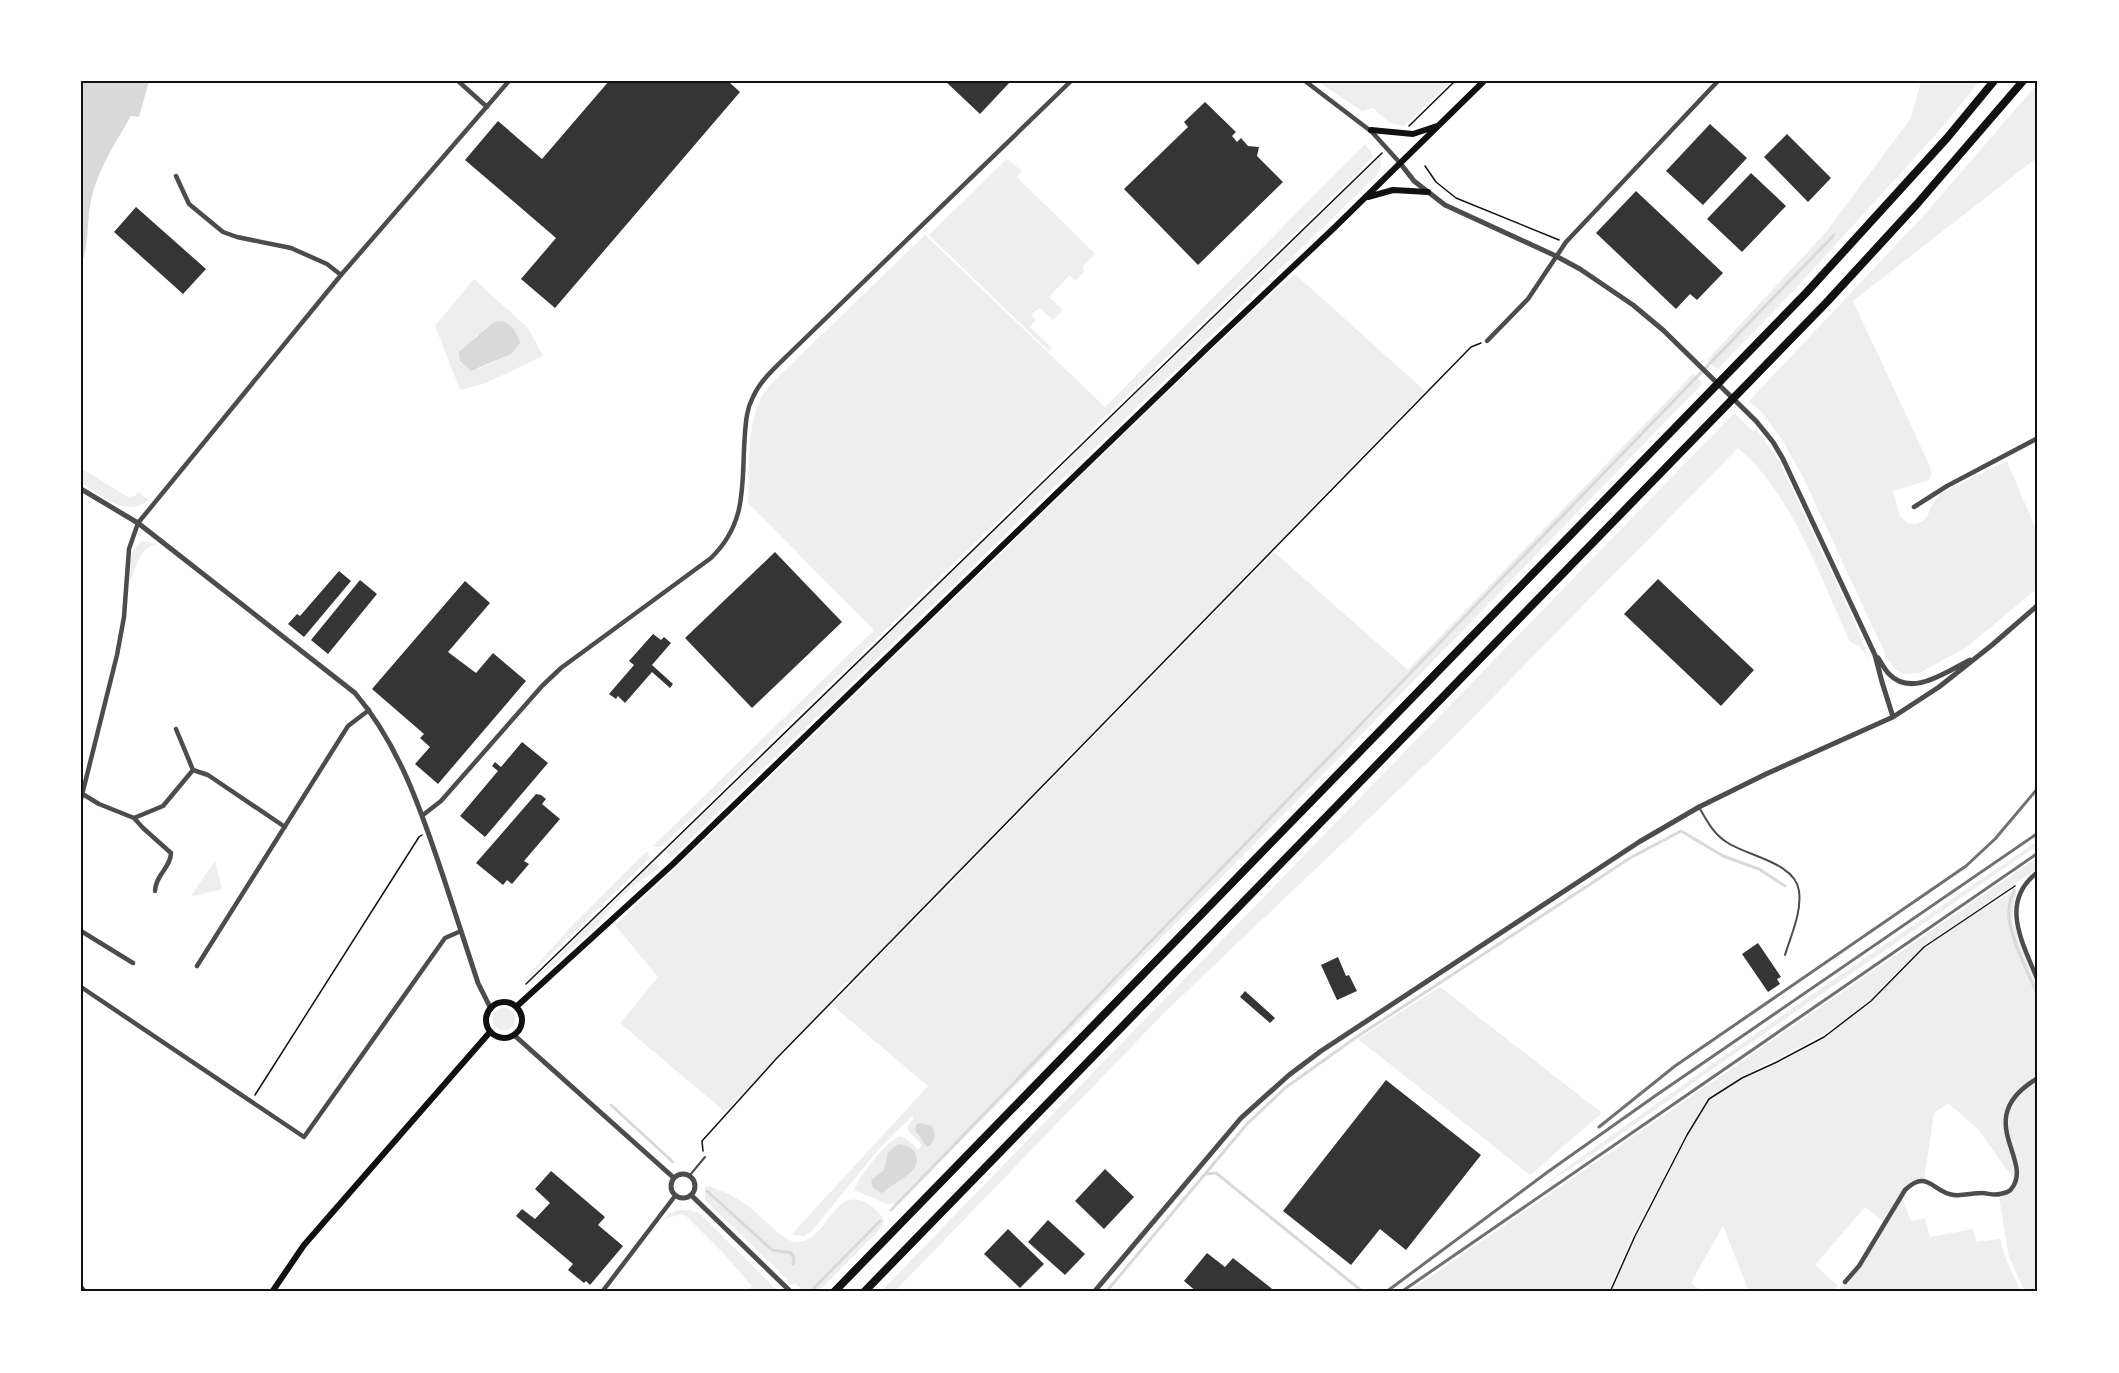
<svg xmlns="http://www.w3.org/2000/svg" width="2119" height="1373" viewBox="0 0 2119 1373" font-family="Mulish,sans-serif">
  <rect width="100%" height="100%" fill="#fff"/>
  <path fill="#eee" fill-rule="evenodd" d="M 1317,81 L 1451,81 L 1404,126 L 1390,123 L 1373,108 L 1362,111 Z
    M 1921,81 L 1980,81 L 1939,131 L 1797,287 L 1717,370 L 1707,360 L 1826,232 L 1911,118 Z
    M 2038,83 L 2038,157 L 1853,301 L 1930,466 L 1931,475 L 1929,480 L 1893,491 L 1900,516 L 1907,523 L 1916,524 L 1923,521 L 1928,515 L 1931,506 L 1941,493 L 2007,461 L 2038,534 L 2038,588 L 1967,647 L 1919,673 L 1904,674 L 1895,669 L 1888,660 L 1803,477 L 1781,438 L 1764,416 L 1765,415 L 1749,401 L 1926,213 Z
    M 1365,144 L 1373,155 L 1372,158 L 661,847 L 652,847 L 874,630 L 748,503 C 750,467 745,412 770,385 L 925,235 L 1105,407 Z
    M 1381,156 L 1381,167 L 1375,177 L 672,857 L 665,851 Z
    M 1007,159 L 1022,171 L 1017,177 L 1095,254 L 1082,267 L 1084,272 L 1075,281 L 1070,275 L 1049,297 L 1063,310 L 1053,320 L 1039,308 L 1031,315 L 1036,320 L 1030,327 L 1052,348 L 1049,351 L 929,235 Z
    M 1295,274 L 1425,391 L 1078,748 L 1067,756 L 1059,768 L 851,981 L 844,984 L 830,1003 L 725,1112 L 620,1023 L 658,977 L 615,925 L 674,870 L 1210,351 L 1270,295 Z
    M 474,279 L 528,328 L 543,356 L 486,383 L 460,390 L 435,326 ZM 477,335 L 511,354 L 478,369 L 470,344 Z
    M 1693,374 L 1703,383 L 1331,766 L 900,1203 L 887,1204 L 854,1190 C 857,1180 888,1138 899,1137 C 907,1137 913,1145 918,1150 L 922,1145 L 908,1131 L 908,1126 L 914,1118 L 912,1116 L 878,1150 L 811,1232 L 804,1236 L 791,1235 L 928,1086 L 832,1005 L 1274,552 L 1408,670 ZM 898,1145 L 916,1159 C 912,1177 904,1176 891,1185 L 871,1180 L 884,1170 L 888,1152 Z
    M 1734,413 L 1753,431 L 1756,429 L 1779,461 L 1851,614 L 1870,660 L 1859,646 L 1850,642 C 1821,579 1791,492 1738,448 L 1446,745 L 1167,1010 L 894,1292 L 880,1292 Z
    M 81,468 L 128,497 L 135,496 L 138,492 L 149,500 C 125,518 103,496 81,483 Z
    M 143,541 L 156,544 C 137,550 136,569 129,584 C 130,568 126,550 143,541 Z
    M 2038,841 L 2038,845 L 1720,1064 L 1590,1156 L 1536,1190 C 1701,1070 1869,954 2038,841 Z
    M 647,851 L 650,858 L 517,988 L 568,930 Z
    M 2038,857 L 2038,868 L 1924,945 L 1870,1000 L 1847,1018 L 1823,1035 L 1741,1077 L 1708,1098 L 1686,1134 L 1633,1235 L 1608,1292 L 1408,1292 Z
    M 215,861 L 222,889 L 190,897 Z
    M 656,863 L 660,867 L 630,889 L 611,908 L 594,929 L 524,990 L 649,865 Z
    M 2017,889 L 2013,910 L 2013,922 L 2038,989 L 2038,1075 C 2013,1091 1998,1112 2007,1143 C 2011,1156 2016,1167 2014,1180 L 1978,1129 L 1948,1103 L 1934,1113 L 1924,1179 C 1902,1183 1895,1203 1884,1222 L 1865,1207 L 1815,1265 L 1838,1286 L 1832,1292 L 1764,1292 L 1762,1290 L 1749,1292 L 1723,1226 L 1691,1283 L 1703,1292 L 1611,1292 L 1636,1237 L 1688,1135 L 1710,1100 L 1742,1079 L 1777,1064 L 1824,1038 L 1872,1002 L 1925,947 L 1975,913 Z
    M 1440,987 L 1602,1113 L 1530,1175 L 1358,1039 Z
    M493 1019a11 11 0 1 1 22 0a11 11 0 1 1-22 0Z
    M 2038,1079 L 2038,1292 L 2025,1292 L 2009,1257 L 1999,1197 C 2041,1188 1999,1137 2010,1110 C 2015,1096 2026,1088 2038,1079 Z
    M 707,1186 C 722,1190 735,1196 748,1206 C 760,1214 782,1241 796,1242 C 831,1243 834,1172 877,1211 C 883,1217 885,1219 882,1227 L 818,1292 L 805,1292 L 795,1283 L 793,1285 L 705,1200 L 705,1187 Z
    M 1902,1198 L 1911,1221 L 1925,1218 L 1930,1237 L 1973,1229 L 1976,1242 L 2000,1239 L 2005,1257 L 2021,1292 L 1837,1292 L 1846,1283 Z
    M 678,1210 L 689,1210 L 699,1213 L 779,1292 L 747,1292 L 752,1286 L 724,1254 L 686,1216 L 681,1214 L 663,1220 L 669,1214 Z"/>
  <path fill="#d9d9d9" d="M 81,81 L 149,81 L 139,117 L 131,116 C 116,142 99,168 92,196 C 86,218 90,245 81,265 Z
    M 503,321 C 512,326 518,333 520,343 L 511,354 L 471,371 L 460,361 L 459,352 L 494,322 Z
    M 919,1123 L 932,1126 C 936,1134 936,1142 927,1147 L 915,1130 L 916,1125 Z
    M 898,1144 C 904,1145 912,1146 915,1153 C 924,1172 895,1181 885,1191 L 882,1193 L 873,1188 L 871,1180 L 884,1170 L 888,1152 Z"/>
  <g fill="none" stroke-linecap="round" stroke-linejoin="round">
    <path stroke="#d9d9d9" stroke-width="3" d="M 2014,890 C 2012,896 2009,902 2009,909 C 2006,930 2029,975 2038,996
      M 611,1105 L 673,1162
      M 1206,1174 L 1216,1173 L 1363,1292
      M 707,1191 L 772,1250 L 791,1253 L 794,1258 L 793,1264
      M 891,1210 L 1834,235
      M 810,1292 L 880,1221
      M 1106,1292 L 1247,1124 L 1285,1088 L 1358,1036 L 1435,986 L 1630,858 L 1681,831 L 1723,856 L 1759,869 L 1785,886"/>
  </g>
  <path fill="#353535" d="M 609,81 L 728,81 L 740,92 L 555,308 L 521,279 L 556,238 L 465,160 L 498,121 L 542,159 Z
    M 945,81 L 1011,81 L 980,114 Z
    M 1205,102 L 1236,132 L 1232,136 L 1237,142 L 1241,138 L 1248,146 L 1259,147 L 1257,156 L 1283,182 L 1198,265 L 1124,189 L 1188,127 L 1184,122 Z
    M 1710,124 L 1747,158 L 1703,205 L 1666,171 Z
    M 1787,134 L 1831,178 L 1808,202 L 1764,157 Z
    M 1751,173 L 1786,206 L 1742,252 L 1707,219 Z
    M 1636,191 L 1723,273 L 1697,300 L 1690,294 L 1676,309 L 1596,233 Z
    M 136,207 L 206,269 L 183,294 L 114,232 Z
    M 775,552 L 842,622 L 752,708 L 685,638 Z
    M 339,571 L 351,581 L 304,637 L 288,624 L 297,614 L 300,616 Z
    M 1658,579 L 1754,670 L 1721,706 L 1624,614 Z
    M 360,580 L 377,594 L 328,654 L 311,640 Z
    M 465,581 L 490,603 L 448,652 L 476,673 L 493,653 L 526,681 L 438,784 L 415,764 L 430,747 L 420,738 L 424,734 L 372,689 Z
    M 653,634 L 661,640 L 664,637 L 671,643 L 652,665 L 673,684 L 670,688 L 652,672 L 625,703 L 618,696 L 616,699 L 609,694 L 634,665 L 629,661 Z
    M 522,742 L 548,763 L 485,837 L 460,816 L 498,771 L 492,766 L 495,762 L 501,767 Z
    M 536,794 L 541,795 L 546,799 L 542,804 L 560,819 L 524,861 L 529,864 L 512,884 L 507,880 L 503,885 L 476,863 Z
    M 1758,943 L 1781,977 L 1777,979 L 1780,984 L 1768,992 L 1742,954 Z
    M 1338,957 L 1346,976 L 1349,975 L 1357,991 L 1337,1000 L 1321,965 Z
    M 1245,991 L 1275,1018 L 1270,1023 L 1240,997 Z
    M 1386,1080 L 1481,1155 L 1406,1250 L 1380,1229 L 1351,1265 L 1283,1211 Z
    M 1105,1169 L 1134,1197 L 1104,1229 L 1075,1201 Z
    M 551,1171 L 605,1217 L 598,1225 L 623,1246 L 590,1285 L 586,1281 L 584,1283 L 568,1270 L 573,1264 L 516,1216 L 522,1209 L 535,1219 L 550,1203 L 535,1189 Z
    M 1048,1220 L 1085,1254 L 1065,1275 L 1028,1242 Z
    M 1008,1229 L 1044,1264 L 1020,1288 L 984,1254 Z
    M 1207,1253 L 1225,1267 L 1233,1258 L 1276,1292 L 1197,1292 L 1184,1281 Z"/>
  <g fill="none" stroke-linecap="round" stroke-linejoin="round">
    <path stroke="#111" stroke-width="1.5" d="M 1409,126 L 1455,81
      M 1425,166 L 1436,182 L 1456,198 L 1559,240
      M 526,984 L 1382,153
      M 255,1095 L 419,837 L 422,835
      M 703,1151 L 702,1141 L 776,1059 L 1471,347 L 1481,343
      M 1610,1292 L 1635,1236 L 1687,1135 L 1709,1099 L 1742,1078 L 1777,1062 L 1824,1037 L 1871,1001 L 1924,947 L 2015,886"/>
    <path stroke="#4c4c4c" stroke-width="2" d="M 1699,807 C 1707,821 1714,835 1728,843 C 1748,856 1796,863 1799,891 C 1802,912 1791,935 1785,955
      M 690,1175 L 705,1157"/>
    <path stroke="#4c4c4c" stroke-width="4.5" d="M 458,81 L 487,107
      M 1305,81 L 1372,132 L 1400,163
      M 176,176 L 189,204 L 223,232 L 237,237 L 291,248 L 327,264 L 341,275
      M 1487,341 L 1528,299 L 1566,242 L 1718,81
      M 1914,507 L 1947,486 L 2038,438
      M 176,729 L 193,770
      M 81,793 L 99,804 L 134,818 L 163,806 L 193,770 L 208,775 L 285,827
      M 81,799 L 117,655 L 124,617 L 129,549 L 138,523 L 341,275 L 509,81
      M 423,815 L 441,801 L 542,686 L 561,668 L 711,558 C 749,521 741,482 745,433 C 746,420 747,408 753,397 C 761,379 778,365 792,351 L 1071,81
      M 134,818 L 143,828 L 171,853 C 171,867 155,876 155,891
      M 2038,872 C 1998,902 2023,943 2038,981
      M 81,931 L 133,963
      M 197,966 L 348,726 L 369,710
      M 81,987 L 304,1137 L 445,938 L 461,931
      M 1845,1282 L 1859,1266 L 1905,1190 C 1928,1168 1933,1193 1954,1195 C 1963,1196 1973,1193 1982,1193 C 1988,1193 1994,1196 2000,1194 C 2005,1193 2010,1192 2012,1188 C 2034,1159 1970,1118 2038,1078
      M 81,1287 L 85,1292
      M 602,1292 L 675,1196"/>
    <path stroke="#4c4c4c" stroke-width="5" d="M 1400,163 L 1414,181 L 1445,205 L 1556,256 L 1580,269 L 1633,305 L 1663,330 L 1756,421 L 1773,442 L 1783,459 L 1875,655 L 1882,682 L 1893,717
      M 81,489 L 138,523 L 355,693 C 401,747 423,816 445,882 C 456,916 467,949 478,983 L 491,1009
      M 1878,658 C 1882,664 1885,670 1889,674 C 1912,698 1947,671 1970,660
      M 514,1035 L 674,1178
      M671 1186a12 12 0 1 1 24 0a12 12 0 1 1-24 0Z
      M 691,1195 L 791,1292
      M 1094,1292 L 1241,1118 L 1289,1075 L 1321,1051 L 1639,842 L 1699,807 L 1766,774 L 1893,717 L 1939,687 L 1992,645 L 2038,605"/>
    <path stroke="#111" stroke-width="6" d="M 1371,130 L 1413,134 L 1437,126
      M 1368,197 L 1393,190 L 1428,192
      M486 1020a18 18 0 1 1 36 0a18 18 0 1 1-36 0Z
      M 516,1007 L 673,864 L 1207,348 L 1334,228 L 1484,81
      M 272,1292 L 304,1245 L 490,1032"/>
    <path stroke="#111" stroke-width="8" d="M 834,1292 L 1806,293 L 1947,138 L 1994,81
      M 864,1292 L 1826,303 L 1917,204 L 2023,81"/>
    <path stroke="#707070" stroke-width="3" d="M 1599,1127 L 1675,1066 L 1966,866 L 1995,839 L 2038,788
      M 1386,1292 L 1549,1171 L 1655,1096 L 2038,833
      M 1401,1292 L 2038,853"/>
  </g>
  <rect width="2119" height="1373" fill="none" stroke="#ffffff" stroke-width="165"/>
  <rect x="82" y="82" width="1954" height="1208" fill="none" stroke="#111" stroke-width="2"/>
</svg>
